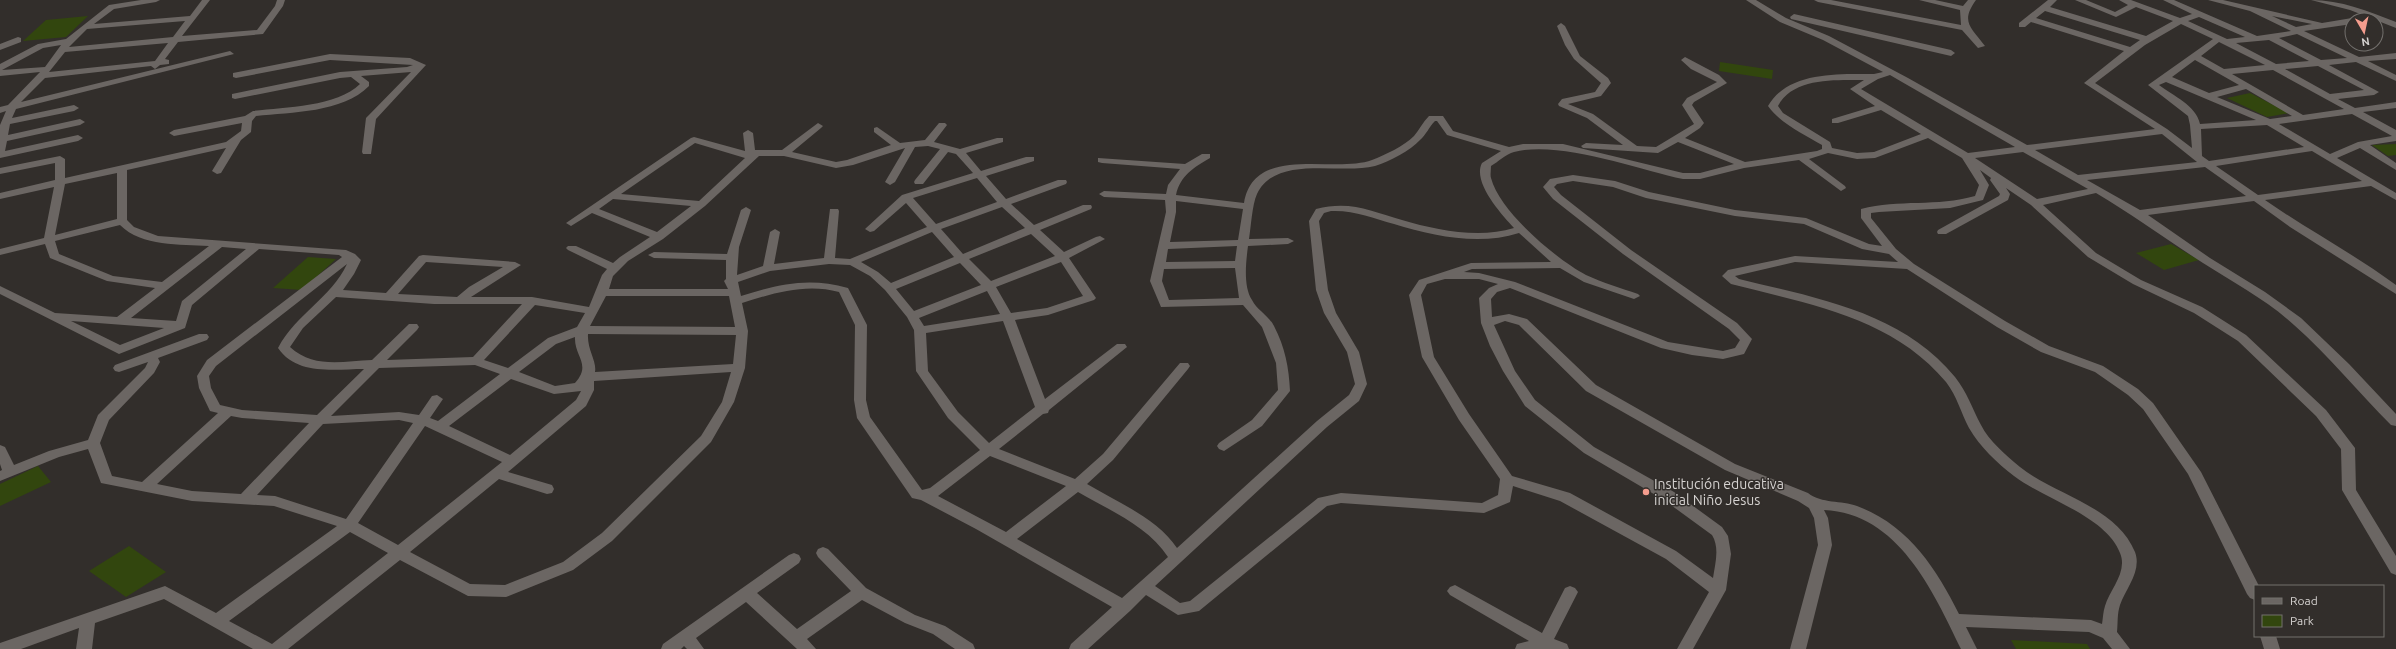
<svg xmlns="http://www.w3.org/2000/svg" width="2396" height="649" viewBox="0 0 2396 649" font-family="Ubuntu,sans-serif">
  <rect width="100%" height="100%" fill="#322e2b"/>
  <path fill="#32460e" d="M 88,16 L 66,37 L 23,41 L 46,20 Z
    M 1720,62 L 1773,70 L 1772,79 L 1719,71 Z
    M 2250,93 L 2289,113 L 2267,117 L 2227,98 Z
    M 2396,144 L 2396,155 L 2388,156 L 2372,145 Z
    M 2171,244 L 2199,260 L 2164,270 L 2136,253 Z
    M 308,257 L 336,259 L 302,290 L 273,288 Z
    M 38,466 L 51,482 L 0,506 L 0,484 Z
    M 129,546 L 166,572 L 126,597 L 89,571 Z
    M 2011,640 L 2087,644 L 2090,649 L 2016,649 Z"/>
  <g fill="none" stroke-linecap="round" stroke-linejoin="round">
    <path fill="#6b6663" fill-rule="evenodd" d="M 141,0 L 160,0 L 156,2 L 114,9 L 94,24 L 190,16 L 202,0 L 210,0 L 182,36 L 257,30 L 275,6 L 277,0 L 285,0 L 283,6 L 263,34 L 178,42 L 165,59 L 169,60 L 169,64 L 160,65 L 155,69 L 151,66 L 45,78 L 21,102 L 230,51 L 234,54 L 16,109 L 12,118 L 74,105 L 79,108 L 74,111 L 10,124 L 8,135 L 80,119 L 85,122 L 80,125 L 7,141 L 5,151 L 78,135 L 83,138 L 78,141 L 0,158 L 0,125 L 6,111 L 0,113 L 0,107 L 8,105 L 40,72 L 0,76 L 0,64 L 38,44 L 66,39 L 109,5 ZM 185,21 L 173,37 L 69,47 L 87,29 ZM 168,43 L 155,61 L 49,72 L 65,52 ZM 61,45 L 45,67 L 2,70 L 43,48 Z
      M 1746,0 L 1756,0 L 1786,18 L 1829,36 L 1908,78 L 2027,145 L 2155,129 L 2084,83 L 2124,51 L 2031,22 L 2025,27 L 2019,27 L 2019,23 L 2048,0 L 2057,0 L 2050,7 L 2146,36 L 2173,21 L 2136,7 L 2116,17 L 2075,0 L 2086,0 L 2115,12 L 2128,5 L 2119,0 L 2131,0 L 2180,18 L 2192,14 L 2163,0 L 2174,0 L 2257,36 L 2291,31 L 2250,11 L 2208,0 L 2223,0 L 2322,23 L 2352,18 L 2356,20 L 2352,20 L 2352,24 L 2304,31 L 2359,57 L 2396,53 L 2396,59 L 2368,61 L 2396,75 L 2396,81 L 2356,62 L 2329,65 L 2379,92 L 2374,95 L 2338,99 L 2355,108 L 2396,102 L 2396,108 L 2363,112 L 2396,130 L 2396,141 L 2370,145 L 2396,163 L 2396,170 L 2360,148 L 2337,158 L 2396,193 L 2396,200 L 2371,186 L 2265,200 C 2308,230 2354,254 2396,285 L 2396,294 L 2290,227 L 2254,201 L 2148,215 L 2210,258 L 2265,292 L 2301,318 L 2349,364 L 2396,414 L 2396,426 L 2391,425 C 2358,392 2329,356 2294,325 C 2267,300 2234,283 2203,263 C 2167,240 2133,215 2096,193 L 2043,205 L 2096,253 L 2141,280 L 2202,307 L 2246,335 L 2326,410 L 2355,448 L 2356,490 L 2396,556 L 2396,575 L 2391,573 L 2342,490 L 2341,449 L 2316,416 L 2238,341 L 2194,313 L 2133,284 L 2088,257 L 2031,205 L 2006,188 L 2010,194 L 2008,200 L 1946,234 L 1938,234 L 1937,232 L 1938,230 L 1999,196 L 2000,194 L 1990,180 L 1991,178 L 1980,170 L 1989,185 L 1983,200 L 1950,208 L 1879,212 L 1871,213 L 1871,218 L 1896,249 L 1914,264 L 2005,321 L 2049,346 L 2103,366 L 2138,389 L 2153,403 L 2201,472 L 2259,586 L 2255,586 L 2255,600 L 2250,598 L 2247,594 L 2188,474 L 2143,409 L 2128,395 L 2095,372 L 2041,352 L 1997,327 L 1907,269 L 1795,262 L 1735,276 L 1739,279 C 1816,298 1902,312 1955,377 C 1967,392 1972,408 1981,425 C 1989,441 2006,455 2020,467 C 2055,495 2116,506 2135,552 C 2142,571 2126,588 2120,605 C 2117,614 2118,623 2117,632 L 2130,649 L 2112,649 L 2103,638 L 2089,632 L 1966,627 L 1977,649 L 1961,649 C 1933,591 1898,513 1824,510 L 1828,518 L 1832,545 L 1806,649 L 1790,649 L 1818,545 L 1814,518 L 1809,508 L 1798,501 L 1725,470 L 1586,391 L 1519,325 L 1505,321 L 1494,325 L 1515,371 L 1535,400 L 1594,447 L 1674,492 L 1722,527 L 1728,536 L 1731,554 L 1726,590 L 1693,649 L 1677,649 L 1709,592 L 1666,559 L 1560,501 L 1513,486 L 1510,502 L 1484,513 L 1341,503 L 1327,506 L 1199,611 L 1178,615 L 1146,595 L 1130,611 L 1088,649 L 1069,649 L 1071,644 L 1112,607 L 976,529 L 921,500 L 912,498 L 857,418 L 854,400 L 855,325 L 839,292 C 806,283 774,293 742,303 L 748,331 L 745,368 L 734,402 L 711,442 L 612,541 L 573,570 L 506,597 L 468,596 L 400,560 L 288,649 L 253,649 L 164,599 L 95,623 L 92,649 L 76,649 L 79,628 L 21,649 L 0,649 L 0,643 L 165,586 L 216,613 L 337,526 L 274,506 L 192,501 L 101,483 L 88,449 L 59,457 L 0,481 L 0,471 L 2,470 L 0,464 L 0,445 L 5,447 L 14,465 L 49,451 L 88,440 L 98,415 L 145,368 L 148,362 L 119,372 L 115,371 L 113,368 L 115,365 L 199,334 L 207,334 L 209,337 L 207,340 L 158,358 L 160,362 L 154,373 L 109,420 L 100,443 L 112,476 L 142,482 L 218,413 L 210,411 L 199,388 L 197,376 L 207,360 L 342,257 L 339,255 L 259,249 L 192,305 L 185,328 L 119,354 L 0,294 L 0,286 L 55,313 L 117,317 L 155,288 L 107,281 L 50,258 L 45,244 L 0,255 L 0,249 L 44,238 L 54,187 L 0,199 L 0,193 L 55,180 L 55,163 L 0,174 L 0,168 L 60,156 L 65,159 L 65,178 L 226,142 L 241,131 L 242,123 L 174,136 L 169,133 L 174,130 L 245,116 L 253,111 C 284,107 337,107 360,84 L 351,77 L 340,78 L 235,99 L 232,98 L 232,94 L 340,72 L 407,67 L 413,65 L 330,60 L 236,78 L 233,77 L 233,73 L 330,54 L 410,58 L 426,65 L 376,119 L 371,154 L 363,154 L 362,152 L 366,118 L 411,72 L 361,76 L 369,82 L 369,86 C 342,113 292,112 256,116 L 252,121 L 251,132 L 241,140 L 221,173 L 217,174 L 212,171 L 226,148 L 127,170 L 127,220 L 134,227 L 158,236 L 346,250 L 355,254 L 361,260 L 354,274 L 343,290 L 386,293 L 419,256 L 423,255 L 515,262 L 521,265 L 471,297 L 532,297 L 589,307 L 602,275 L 607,269 L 568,250 L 566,248 L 568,246 L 576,246 L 613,263 L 620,257 L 650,237 L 592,213 L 571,226 L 566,223 L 691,138 L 694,137 L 745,151 L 743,133 L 748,130 L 753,133 L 755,150 L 782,150 L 818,123 L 823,126 L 821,128 L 792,152 L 836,162 L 847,160 L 891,145 L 874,132 L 874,128 L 877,127 L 900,143 L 925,140 L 939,123 L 945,123 L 947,125 L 934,142 L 960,149 L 997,138 L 1003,138 L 1003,142 L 966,153 L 981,171 L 1026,157 L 1034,157 L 1034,161 L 986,176 L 1006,199 L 1058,180 L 1066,180 L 1067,182 L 1066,184 L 1011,204 L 1034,225 L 1083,205 L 1091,205 L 1092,207 L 1091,209 L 1040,230 L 1064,252 L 1096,237 L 1100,236 L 1105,239 L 1069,258 L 1096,298 L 1094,300 L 1048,315 L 1015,320 L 1045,399 L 1117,344 L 1125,344 L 1127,347 L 1049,410 L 1048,413 L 1043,414 L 999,449 L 1075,479 L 1103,454 L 1180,363 L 1188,363 L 1190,366 L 1188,369 L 1113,460 L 1087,484 C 1117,502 1157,518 1177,548 L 1317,421 L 1349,395 L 1355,384 L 1347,352 L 1324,313 L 1316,290 L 1309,221 L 1316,209 C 1350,200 1371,211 1402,220 C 1436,230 1479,239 1514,228 C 1501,214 1472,182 1482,163 L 1501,151 L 1447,135 L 1437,121 L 1435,121 C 1429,127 1426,135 1420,140 C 1410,151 1390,161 1375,166 C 1340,175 1276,154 1257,194 C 1252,205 1251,227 1249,239 L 1288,238 L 1294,241 L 1288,244 L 1248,246 C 1246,262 1243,286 1252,300 C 1257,310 1269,316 1274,326 C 1285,347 1289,368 1290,391 L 1262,426 L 1224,451 L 1219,449 L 1217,446 L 1219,443 L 1252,420 L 1278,390 L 1276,363 L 1262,327 L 1243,305 L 1161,307 L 1150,281 L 1166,212 L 1165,200 L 1104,197 L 1099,194 L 1104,191 L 1166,194 L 1168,185 L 1180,169 L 1102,163 L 1098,162 L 1098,158 L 1185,164 L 1202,154 L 1210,154 L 1210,158 C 1194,167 1180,176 1176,195 L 1244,203 C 1254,143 1334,174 1372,160 C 1385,155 1404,146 1414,136 C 1419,130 1423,122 1429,116 L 1443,116 L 1453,131 L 1509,147 L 1523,144 L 1563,144 L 1683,173 L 1700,173 L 1734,164 L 1678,142 L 1658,153 L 1583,148 L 1581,146 L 1586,143 L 1623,145 L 1587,118 L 1559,106 L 1558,104 L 1562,99 L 1595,92 L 1601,83 L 1574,59 L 1565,45 L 1557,26 L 1561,23 L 1565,26 L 1580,56 L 1608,78 L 1611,83 L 1601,96 L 1568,104 L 1593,114 L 1637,146 L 1656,147 L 1694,124 L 1682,105 L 1687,98 L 1717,82 L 1691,69 L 1681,60 L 1685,57 L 1719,75 L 1727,83 L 1694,102 L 1692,105 L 1704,123 L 1700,128 L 1685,138 L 1745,162 L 1817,151 L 1822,149 L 1822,145 C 1804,134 1781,124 1768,106 C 1788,71 1839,74 1874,74 L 1883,72 L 1823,40 L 1780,22 ZM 2045,11 L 2140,40 L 2130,47 L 2036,18 ZM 2272,16 L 2312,24 L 2296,27 ZM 2199,17 L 2245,37 L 2227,39 L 2188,21 ZM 2181,24 L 2213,39 L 2148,85 L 2188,116 L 2190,125 L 2192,148 L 2167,129 L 2095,83 L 2145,45 ZM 2297,34 L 2347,58 L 2321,60 L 2279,38 ZM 2269,40 L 2309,61 L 2276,64 L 2236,43 ZM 2219,42 L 2265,65 L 2224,69 L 2201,56 ZM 2195,60 L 2239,85 L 2209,93 L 2172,77 ZM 2318,66 L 2364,90 L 2330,94 L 2285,69 ZM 2273,70 L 2344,109 L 2303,115 L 2232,74 ZM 1890,75 L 1902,82 L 2015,147 L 1968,153 L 1861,89 L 1878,79 ZM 1864,80 L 1850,89 L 1875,106 L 1832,119 L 1832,123 L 1838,123 L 1881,110 L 1921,134 L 1874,152 L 1857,153 L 1832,148 L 1830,142 L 1783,113 L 1778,106 C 1793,77 1836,80 1864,80 ZM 2166,82 L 2256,120 L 2200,124 C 2196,105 2173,96 2159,85 ZM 2246,89 L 2292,116 L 2270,119 L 2217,97 ZM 2352,114 L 2392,136 L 2358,142 L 2330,154 L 2279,124 ZM 2267,125 L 2304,147 L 2209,161 L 2202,156 L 2201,129 ZM 2162,134 L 2197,162 L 2078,175 L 2035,150 ZM 1928,138 L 1962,158 L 1979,185 L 1975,196 C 1937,207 1899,199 1861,209 L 1861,218 L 1882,246 L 1869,244 L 1806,218 L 1735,210 L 1649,192 L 1615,181 L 1573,175 L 1550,179 L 1543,187 L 1553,199 L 1623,254 L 1729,329 L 1740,340 L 1735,348 L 1723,351 L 1668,342 L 1515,282 L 1479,273 L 1464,272 L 1472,269 L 1560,268 L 1584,282 L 1634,299 L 1640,296 L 1638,294 C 1621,288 1603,283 1586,275 C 1556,259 1500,212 1491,178 C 1490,175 1491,170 1491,166 C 1498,162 1506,154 1514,152 C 1559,140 1637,169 1683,179 L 1700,179 L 1744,168 L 1799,160 L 1841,191 L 1846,188 L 1845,186 L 1809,159 L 1828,153 L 1857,159 L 1875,158 ZM 695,143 L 745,158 L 699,201 L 621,194 ZM 928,146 L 940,149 L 915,180 L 914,182 L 915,184 L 923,184 L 948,152 L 956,154 L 973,173 L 902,195 L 865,229 L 870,232 L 874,231 L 906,203 L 927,227 L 850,259 L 835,258 L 839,211 L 838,209 L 830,209 L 824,258 L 774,264 L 780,232 L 775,229 L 770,232 L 763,266 L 737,275 L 739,247 L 751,210 L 746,207 L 741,210 L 727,254 L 654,252 L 648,255 L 654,258 L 726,260 L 726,279 L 724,281 L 728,289 L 609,289 L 613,276 L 628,261 L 663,239 L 705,206 L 759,156 L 784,156 L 836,168 L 853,165 L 905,148 L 885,182 L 890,185 L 895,182 L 915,147 ZM 2312,151 L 2362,181 L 2258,195 L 2216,166 ZM 2023,152 L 2088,189 L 2037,199 L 1975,158 ZM 2205,167 L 2246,196 L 2140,210 L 2087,180 ZM 117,173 L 117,219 L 55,235 L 65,184 ZM 977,178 L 997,202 L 936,224 L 913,198 ZM 1573,181 L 1613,187 L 1646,198 L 1735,216 L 1804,224 L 1862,249 L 1889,254 L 1898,262 L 1795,256 L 1728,270 L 1722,276 L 1731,284 C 1808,304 1892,317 1946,382 C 1957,396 1961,413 1969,428 C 1980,447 1997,463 2014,476 C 2044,499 2106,516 2120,553 C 2128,572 2110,589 2105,606 C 2103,612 2103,618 2102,624 L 2091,620 L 1959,614 C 1936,568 1908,525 1857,506 C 1841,500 1822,504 1808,493 L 1735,464 L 1596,385 L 1527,319 L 1509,314 L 1492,317 L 1491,299 L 1497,292 L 1510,288 L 1661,348 L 1692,355 L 1723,359 L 1744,354 L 1752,339 L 1737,323 L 1631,250 L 1561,195 L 1554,187 L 1557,184 ZM 613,199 L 691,206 L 657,232 L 599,209 ZM 1176,201 L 1243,209 L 1238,240 L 1170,242 L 1176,212 ZM 1002,207 L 1025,228 L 963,254 L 941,229 ZM 1331,211 C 1354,210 1373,218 1394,224 C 1433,236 1479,246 1519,233 L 1551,262 L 1471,263 L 1419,280 L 1409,295 L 1422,357 L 1459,420 L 1500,479 L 1498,495 L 1482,503 L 1341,493 L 1318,498 L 1190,601 L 1180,603 L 1155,586 L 1327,427 L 1359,401 L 1367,384 L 1359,352 L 1336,313 L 1328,290 L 1319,221 L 1324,213 ZM 120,225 C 142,247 180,244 209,246 L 162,282 L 113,276 L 59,254 L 55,241 ZM 932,232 L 954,257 L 891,283 L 878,272 L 861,262 ZM 1031,234 L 1055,256 L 991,281 L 969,259 ZM 1237,246 L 1235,261 L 1166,262 L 1168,249 ZM 222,247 L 246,249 L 182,301 L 176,321 L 131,318 ZM 426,262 L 503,267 L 469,287 L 457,297 L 398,294 ZM 1061,262 L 1083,296 L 1047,308 L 1011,313 L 996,287 ZM 960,263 L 981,285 L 914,311 L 896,289 ZM 347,264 C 331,298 296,314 278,348 C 297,376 335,369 364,369 L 317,415 L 242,410 L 220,405 L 211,388 L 209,376 L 216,366 ZM 829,264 L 850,265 L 870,276 L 885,290 L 907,317 L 914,330 L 916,371 L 948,418 L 980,450 L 930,488 L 922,490 L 870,417 L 866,400 L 867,325 L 848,288 C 809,277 779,284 741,296 L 738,282 L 770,271 ZM 1235,268 L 1239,298 L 1169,300 L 1162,281 L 1164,269 ZM 1445,279 L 1479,279 L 1498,284 L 1489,288 L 1479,298 L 1481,323 L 1490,346 L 1503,371 L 1525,406 L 1584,453 L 1664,500 L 1712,535 C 1720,548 1715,564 1713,578 L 1676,551 L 1570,493 L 1512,476 L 1469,414 L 1434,357 L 1421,295 L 1427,284 ZM 987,291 L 1000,314 L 924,326 L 919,318 ZM 606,296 L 729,296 L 735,327 L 590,326 ZM 336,297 L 434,304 L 522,304 L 473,357 L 387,360 L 417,330 L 419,327 L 417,324 L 409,324 L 372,360 C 343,361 314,369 290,347 L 303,328 ZM 535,305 L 585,313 L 577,327 L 548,338 L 508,368 L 484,360 ZM 71,321 L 164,328 L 120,345 ZM 1003,321 L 1035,407 L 989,443 L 958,412 L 928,371 L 926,333 ZM 588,334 L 736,335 L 733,364 L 595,372 C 597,361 587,350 588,334 ZM 575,337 C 574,357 592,364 575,383 L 555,386 L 519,372 L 556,344 ZM 475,365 L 500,374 L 438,421 L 430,418 L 443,399 L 437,395 L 432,396 L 419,415 L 399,412 L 331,416 L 379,368 ZM 731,372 L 722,402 L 701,436 L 602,533 L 563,562 L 505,585 L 470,584 L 410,552 L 499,479 L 547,494 L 552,493 L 554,489 L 552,485 L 508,472 L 586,406 L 594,390 L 594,381 ZM 511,379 L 554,394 L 581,391 L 576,400 L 510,455 L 449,426 ZM 231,416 L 242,418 L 309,423 L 241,494 L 192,491 L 157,484 ZM 399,420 L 413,423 L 346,519 L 275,496 L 257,495 L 323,424 ZM 425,426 L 502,462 L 398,545 L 358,523 ZM 990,456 L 1066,486 L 1006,532 L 938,496 ZM 1078,492 C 1109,510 1148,526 1168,557 L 1122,598 L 1017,539 ZM 350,532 L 388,553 L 272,644 L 229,621 Z
      M 1814,0 L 1831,0 L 1961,25 L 1960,10 L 1919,0 L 1935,0 L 1963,6 L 1968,0 L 1976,0 C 1960,22 1971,27 1985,46 L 1978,48 L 1962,30 L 1818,2 Z
      M 2311,0 C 2341,0 2368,11 2396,22 L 2396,28 L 2350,10 Z
      M 1794,14 L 1951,50 L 1955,53 L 1951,56 L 1791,19 L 1790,17 Z
      M 18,37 L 21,38 L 21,42 L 0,50 L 0,44 Z
      M 823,547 L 828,549 L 866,588 L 915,615 L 945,626 L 973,644 L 975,649 L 955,649 L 933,634 L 905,623 L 862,600 L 807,639 L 816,649 L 797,649 L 746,602 L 696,638 L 704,649 L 687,649 L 684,646 L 681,649 L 661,649 L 663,644 L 789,555 L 794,553 L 799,555 L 801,559 L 799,563 L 757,593 L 797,629 L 851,591 L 818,557 L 816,553 L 818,549 Z
      M 1455,585 L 1542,633 L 1565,588 L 1570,586 L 1575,588 L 1578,592 L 1554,639 L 1567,644 L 1569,649 L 1515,649 L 1517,644 L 1529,641 L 1450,595 L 1447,591 L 1450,587 Z
      M 2260,636 L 2276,636 L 2280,649 L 2264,649 Z"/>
  </g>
  <circle fill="#f59d8e" stroke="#322e2b" stroke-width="1.5" cx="1646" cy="492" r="4"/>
  <g text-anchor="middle" stroke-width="3" stroke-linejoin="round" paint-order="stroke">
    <g font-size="14" fill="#d5d2d0" stroke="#322e2b" text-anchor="start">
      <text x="1654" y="489">Institución educativa<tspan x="1654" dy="16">inicial Niño Jesus</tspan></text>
    </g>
  </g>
  <rect x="2254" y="585" width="130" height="52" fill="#322e2b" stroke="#73706d"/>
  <rect x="2262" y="598" width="20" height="6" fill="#6b6663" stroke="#73706d"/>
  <text x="2290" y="605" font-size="12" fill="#d5d2d0">Road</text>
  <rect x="2262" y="615" width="20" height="12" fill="#32460e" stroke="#73706d"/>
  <text x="2290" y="625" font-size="12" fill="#d5d2d0">Park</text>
  <g transform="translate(2364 32) rotate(171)"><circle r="19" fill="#322e2b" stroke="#73706d"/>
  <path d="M0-3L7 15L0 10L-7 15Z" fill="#f59d8e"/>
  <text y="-6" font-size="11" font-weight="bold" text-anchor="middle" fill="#d5d2d0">N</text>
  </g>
</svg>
